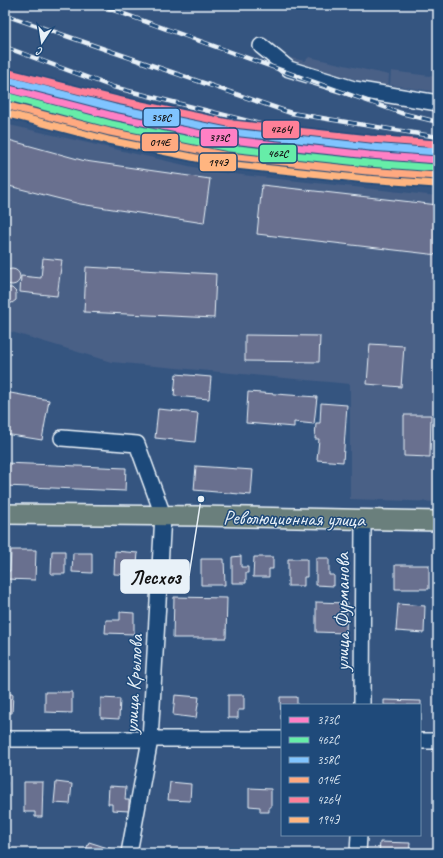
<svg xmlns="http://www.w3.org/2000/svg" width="443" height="858" viewBox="0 0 443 858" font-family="Caveat,sans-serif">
  <rect width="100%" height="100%" fill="#355580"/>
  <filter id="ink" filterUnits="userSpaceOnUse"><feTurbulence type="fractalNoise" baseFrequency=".025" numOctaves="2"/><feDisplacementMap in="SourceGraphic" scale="8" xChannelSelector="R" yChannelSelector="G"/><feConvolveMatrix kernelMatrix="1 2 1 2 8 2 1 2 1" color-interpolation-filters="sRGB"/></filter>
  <g filter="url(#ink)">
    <path fill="#486086" d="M 309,57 L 389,75 L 388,91 L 381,90 L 381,85 L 289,65 L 291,58 L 305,61 Z
      M 391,71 L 438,77 L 438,92 L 390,85 Z
      M 5,124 L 215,172 L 438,196 L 438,502 L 350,499 L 350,384 L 111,362 L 5,330 Z"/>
    <path fill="#69708f" stroke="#e8f1f8" d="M 5,139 L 85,161 L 210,179 L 204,223 L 80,204 L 5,185 Z
      M 262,185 L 438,205 L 438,255 L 257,234 Z
      M 43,258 L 62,260 L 57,296 L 20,292 L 21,276 L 41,278 Z
      M 86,267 L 216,274 L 214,318 L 84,312 Z
      M4 277a8 8 0 1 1 16 0a8 8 0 1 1-16 0Z
      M 5,288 L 12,288 L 16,292 L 16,300 L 12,303 L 5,303 Z
      M 245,335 L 320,336 L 319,362 L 245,361 Z
      M 370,344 L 404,346 L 401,387 L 367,384 Z
      M 176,374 L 211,377 L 209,399 L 174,396 Z
      M 5,392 L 49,400 L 42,440 L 5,434 Z
      M 248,392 L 317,397 L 314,424 L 294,422 L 294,427 L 246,423 Z
      M 321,403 L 347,405 L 343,462 L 317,460 L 319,439 L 315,439 L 316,423 L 320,423 Z
      M 158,409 L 198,413 L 195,442 L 155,438 Z
      M 404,415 L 431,415 L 430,457 L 404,456 Z
      M 5,463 L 126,468 L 125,491 L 5,486 Z
      M 196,466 L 253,470 L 251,495 L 194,490 Z
      M 11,550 L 36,550 L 35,580 L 5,579 L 6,571 L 10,571 Z
      M 52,551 L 65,551 L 65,574 L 51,574 Z
      M 115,551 L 138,553 L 136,575 L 114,574 Z
      M 73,553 L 92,553 L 92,573 L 72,572 Z
      M 241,556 L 241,567 L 248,567 L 248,573 L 246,573 L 246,583 L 232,583 L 232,557 Z
      M 254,557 L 273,557 L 273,569 L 269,569 L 269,577 L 253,577 Z
      M 316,558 L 329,558 L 329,575 L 334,575 L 334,586 L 316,585 Z
      M 201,559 L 224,559 L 225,585 L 201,585 Z
      M 288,559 L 307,559 L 307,577 L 304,577 L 304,586 L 288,586 Z
      M 395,565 L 429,565 L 429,589 L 395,589 Z
      M 174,597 L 227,598 L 226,638 L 173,638 Z
      M 316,602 L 347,603 L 346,633 L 316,632 Z
      M 398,604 L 425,606 L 424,633 L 396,631 Z
      M 120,612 L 134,613 L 134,634 L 105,633 L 106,620 L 120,620 Z
      M 45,692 L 72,692 L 72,713 L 45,712 Z
      M 5,694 L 13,694 L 12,713 L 5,713 Z
      M 175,695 L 199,697 L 196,718 L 173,715 Z
      M 228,695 L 244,695 L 244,710 L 238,710 L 238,718 L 228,718 Z
      M 280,697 L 297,697 L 297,705 L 282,705 L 282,719 L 281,719 Z
      M 101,698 L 120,699 L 119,719 L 101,718 Z
      M 384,700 L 421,701 L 421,721 L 420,705 L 384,705 Z
      M 5,782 L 7,782 L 6,800 L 5,800 Z
      M 24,782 L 43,782 L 42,817 L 35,817 L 35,812 L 24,812 Z
      M 56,782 L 72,784 L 70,804 L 54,803 Z
      M 170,782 L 191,784 L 190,801 L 168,800 Z
      M 109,786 L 126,787 L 125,800 L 129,800 L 129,811 L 112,810 L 112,804 L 108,804 Z
      M 249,788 L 271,789 L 271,807 L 269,807 L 269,812 L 260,812 L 260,807 L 249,806 Z
      M 89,842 L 111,849 L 110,853 L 85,853 Z
      M 380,842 L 410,843 L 409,853 L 379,853 Z"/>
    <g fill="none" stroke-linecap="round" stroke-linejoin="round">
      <defs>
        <path id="minor" d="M 261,46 L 289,69 L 354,89 L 438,103
          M 62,438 L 137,444 L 163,515 L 150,740 L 129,853
          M 362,705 L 363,520
          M 5,739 L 282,739
          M 420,741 L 438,741
          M 358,853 L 359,835"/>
        <path id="major" d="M 5,514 L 200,516 L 438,521"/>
      </defs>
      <use href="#minor" stroke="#e8f1f8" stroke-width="18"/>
      <use href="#major" stroke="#e8f1f8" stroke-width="22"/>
      <use href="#minor" stroke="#1f4a7a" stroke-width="15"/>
      <use href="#major" stroke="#6b7f7c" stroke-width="19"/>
      <defs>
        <path id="rail" d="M 99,5 L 401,113 L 438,122
          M 5,15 L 291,113 L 438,137
          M 5,47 L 113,87 L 260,124 L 377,145 L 438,148
          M 5,80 L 113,116
          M 382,166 L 438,177"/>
      </defs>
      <use href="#rail" stroke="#e8f1f8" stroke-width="4.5"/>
      <use href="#rail" stroke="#1f4a7a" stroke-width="3" stroke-dasharray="9" stroke-linecap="butt"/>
      <defs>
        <path id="rail-1" d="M 5,88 L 113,116 L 231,140 L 369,155 L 438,160"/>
        <path id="rail-2" d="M 5,96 L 111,124 L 229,148 L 368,163 L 437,168"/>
        <path id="rail-3" d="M 7,80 L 115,108 L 232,132 L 370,147 L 438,152"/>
        <path id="rail-4" d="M 5,105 L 110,132 L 228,156 L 367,171 L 437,176"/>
        <path id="rail-5" d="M 9,73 L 117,100 L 233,124 L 370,139 L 438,144"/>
        <path id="rail-6" d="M 5,113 L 108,140 L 226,164 L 366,179 L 436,184"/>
      </defs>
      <use href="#rail-1" stroke="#1f4a7a" stroke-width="10"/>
      <use href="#rail-2" stroke="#1f4a7a" stroke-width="10"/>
      <use href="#rail-3" stroke="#1f4a7a" stroke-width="10"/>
      <use href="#rail-4" stroke="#1f4a7a" stroke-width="10"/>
      <use href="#rail-5" stroke="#1f4a7a" stroke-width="10"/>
      <use href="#rail-6" stroke="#1f4a7a" stroke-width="10"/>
      <use href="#rail-1" stroke="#ff80c5" stroke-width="7"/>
      <use href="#rail-2" stroke="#66eda8" stroke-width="7"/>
      <use href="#rail-3" stroke="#80c4ff" stroke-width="7"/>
      <use href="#rail-4" stroke="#ffa980" stroke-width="7"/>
      <use href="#rail-5" stroke="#ff8098" stroke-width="7"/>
      <use href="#rail-6" stroke="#ffb580" stroke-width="7"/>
    </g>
  </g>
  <g text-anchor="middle" stroke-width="3" stroke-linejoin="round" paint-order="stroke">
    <g font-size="20" fill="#e8f1f8" stroke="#1f4a7a">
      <text transform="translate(294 518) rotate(1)" y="7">Революционная улица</text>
      <text transform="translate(342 612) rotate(-90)" y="7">улица Фурманова</text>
      <text transform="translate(133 684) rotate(-87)" y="7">улица Крылова</text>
    </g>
  </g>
  <path fill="none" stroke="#e8f1f8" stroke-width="1.5" d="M201 499L189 576"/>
  <circle fill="#e8f1f8" stroke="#1f4a7a" stroke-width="1.5" cx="201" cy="499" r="4"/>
  <rect fill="#e8f1f8" stroke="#e8f1f8" stroke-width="1.5" x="121" y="560" width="68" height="33" rx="4"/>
  <g font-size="21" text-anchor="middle" font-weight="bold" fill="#111">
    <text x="155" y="584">Лесхоз</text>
  </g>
  <g stroke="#1f4a7a" stroke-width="1.5">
    <rect x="143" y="108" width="37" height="19" rx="4" fill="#80c4ff"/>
    <rect x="262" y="120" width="38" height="19" rx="4" fill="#ff8098"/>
    <rect x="200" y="128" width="38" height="19" rx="4" fill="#ff80c5"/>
    <rect x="141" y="133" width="38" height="19" rx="4" fill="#ffa980"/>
    <rect x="259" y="144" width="38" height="19" rx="4" fill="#66eda8"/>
    <rect x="199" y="153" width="38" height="19" rx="4" fill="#ffb580"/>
  </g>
  <g font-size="11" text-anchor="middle" font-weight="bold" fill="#111">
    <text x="161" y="121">358С</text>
    <text x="281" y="133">426Ч</text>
    <text x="219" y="141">373C</text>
    <text x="160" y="146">014Е</text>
    <text x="278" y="157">462С</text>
    <text x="218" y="166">194Э</text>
  </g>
  <rect width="443" height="858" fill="none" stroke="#1f4a7a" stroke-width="20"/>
  <rect x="10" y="10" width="423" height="838" fill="none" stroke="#e8f1f8" stroke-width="1.5" filter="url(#ink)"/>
  <rect x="281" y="704" width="140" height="132" fill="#1f4a7a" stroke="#6f8dac"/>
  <rect x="289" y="717" width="20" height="6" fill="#ff80c5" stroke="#6f8dac"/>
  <text x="317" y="724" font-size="12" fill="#e8f1f8">373C</text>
  <rect x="289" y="737" width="20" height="6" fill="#66eda8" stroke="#6f8dac"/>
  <text x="317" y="744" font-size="12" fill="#e8f1f8">462С</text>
  <rect x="289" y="757" width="20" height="6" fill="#80c4ff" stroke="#6f8dac"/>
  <text x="317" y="764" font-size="12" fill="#e8f1f8">358С</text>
  <rect x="289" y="777" width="20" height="6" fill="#ffa980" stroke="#6f8dac"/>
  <text x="317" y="784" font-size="12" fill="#e8f1f8">014Е</text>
  <rect x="289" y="797" width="20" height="6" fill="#ff8098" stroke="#6f8dac"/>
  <text x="317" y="804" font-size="12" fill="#e8f1f8">426Ч</text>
  <rect x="289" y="817" width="20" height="6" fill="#ffb580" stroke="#6f8dac"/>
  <text x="317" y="824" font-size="12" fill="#e8f1f8">194Э</text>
  <g transform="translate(42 42) rotate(192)" stroke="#1f4a7a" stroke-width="3" paint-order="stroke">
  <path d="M0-3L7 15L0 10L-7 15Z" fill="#e8f1f8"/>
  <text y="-6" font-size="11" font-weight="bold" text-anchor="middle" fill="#e8f1f8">С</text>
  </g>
</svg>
